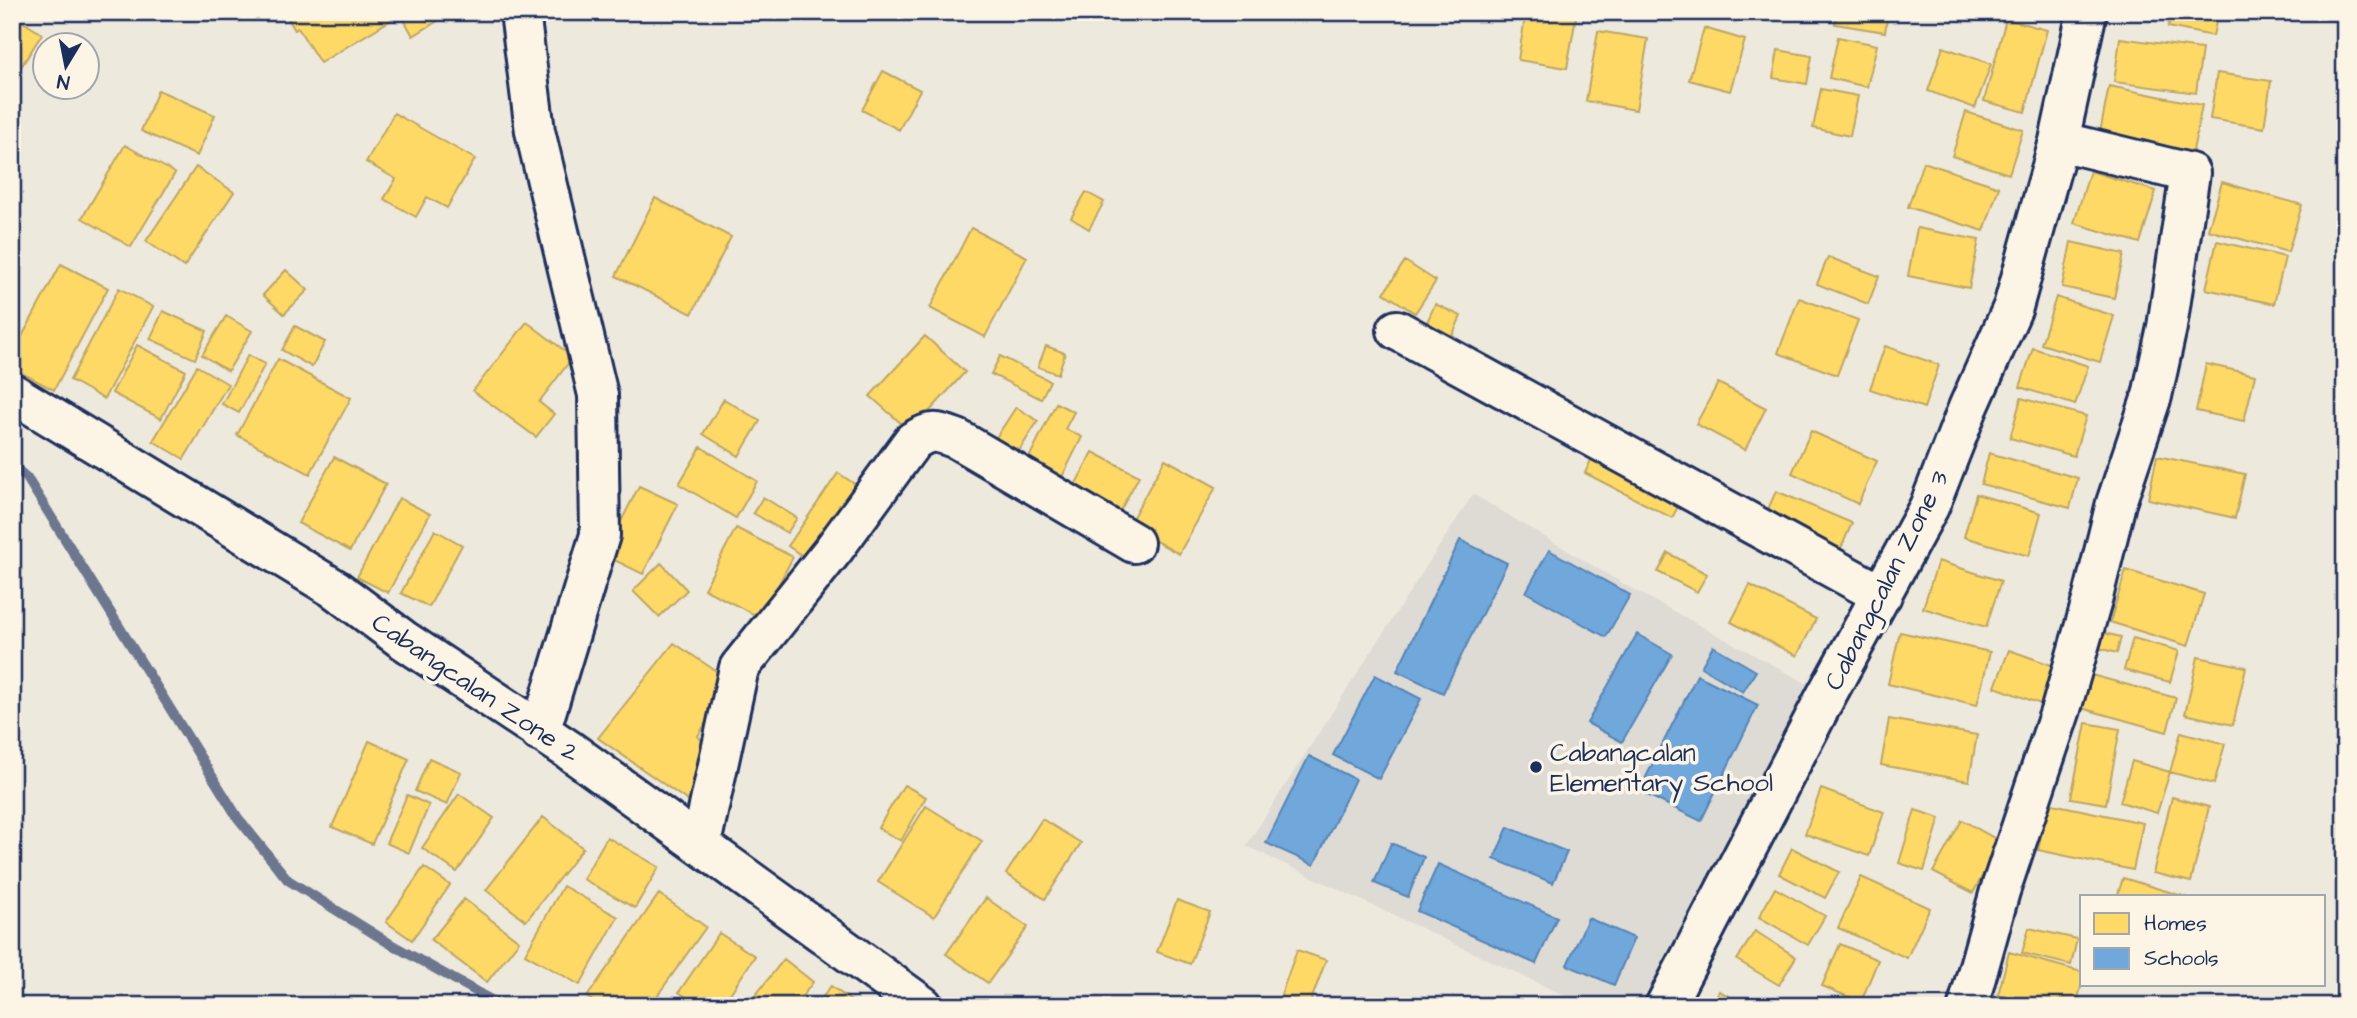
<svg xmlns="http://www.w3.org/2000/svg" width="2357" height="1018" viewBox="0 0 2357 1018" font-family="'Architects Daughter',sans-serif">
  <rect width="100%" height="100%" fill="#eee9dd"/>
  <filter id="ink" filterUnits="userSpaceOnUse"><feTurbulence type="fractalNoise" baseFrequency=".0143" numOctaves="2"/><feDisplacementMap in="SourceGraphic" scale="14" xChannelSelector="R" yChannelSelector="G"/><feConvolveMatrix kernelMatrix="1 2 1 2 8 2 1 2 1" color-interpolation-filters="sRGB"/></filter>
  <g filter="url(#ink)">
    <path fill="#dedbd4" d="M 1473,494 L 1627,586 L 1817,689 L 1646,1006 L 1587,1006 L 1246,846 Z"/>
    <path fill="#ffd966" stroke="#bba664" stroke-width="2" d="M 284,12 L 452,12 L 413,36 L 401,14 L 320,63 L 298,28 L 295,30 Z
      M 1526,12 L 1548,12 L 1576,17 L 1567,68 L 1518,60 Z
      M 1837,12 L 1888,12 L 1885,32 L 1835,24 Z
      M 2171,12 L 2218,12 L 2213,36 L 2168,27 Z
      M 12,15 L 42,34 L 12,81 Z
      M 2006,19 L 2047,30 L 2025,112 L 1984,101 Z
      M 1704,28 L 1745,40 L 1730,91 L 1689,80 Z
      M 1598,31 L 1648,39 L 1636,110 L 1586,101 Z
      M 1838,37 L 1877,45 L 1867,87 L 1829,78 Z
      M 2120,38 L 2202,49 L 2196,93 L 2114,82 Z
      M 1943,47 L 1991,64 L 1975,108 L 1928,91 Z
      M 1778,50 L 1812,56 L 1807,84 L 1773,78 Z
      M 883,71 L 920,90 L 899,130 L 862,110 Z
      M 2217,73 L 2271,81 L 2264,128 L 2210,119 Z
      M 2109,86 L 2202,105 L 2192,156 L 2099,138 Z
      M 1821,89 L 1858,96 L 1850,136 L 1813,128 Z
      M 158,90 L 215,115 L 197,156 L 141,131 Z
      M 1966,112 L 2023,130 L 2009,174 L 1952,156 Z
      M 394,113 L 475,159 L 447,208 L 427,197 L 416,217 L 384,199 L 396,179 L 366,162 Z
      M 125,145 L 175,173 L 131,247 L 82,218 Z
      M 1923,162 L 1999,187 L 1984,231 L 1908,207 Z
      M 196,167 L 234,192 L 184,267 L 146,241 Z
      M 2090,171 L 2156,191 L 2140,243 L 2074,223 Z
      M 2222,182 L 2302,205 L 2288,252 L 2208,230 Z
      M 1086,192 L 1104,202 L 1089,229 L 1071,218 Z
      M 655,198 L 731,237 L 692,314 L 616,276 Z
      M 971,228 L 1027,257 L 985,337 L 930,308 Z
      M 1917,228 L 1979,240 L 1969,288 L 1908,276 Z
      M 2217,241 L 2285,257 L 2274,304 L 2206,289 Z
      M 2071,242 L 2124,254 L 2114,298 L 2062,287 Z
      M 1828,257 L 1879,276 L 1868,304 L 1817,284 Z
      M 1405,261 L 1436,281 L 1415,313 L 1384,293 Z
      M 61,264 L 108,288 L 54,390 L 12,368 L 12,355 Z
      M 286,270 L 308,290 L 284,314 L 263,295 Z
      M 119,288 L 153,307 L 104,399 L 70,380 Z
      M 2056,297 L 2114,316 L 2100,362 L 2041,344 Z
      M 1799,298 L 1858,320 L 1837,375 L 1778,353 Z
      M 1435,304 L 1461,316 L 1450,341 L 1424,329 Z
      M 163,311 L 207,331 L 195,359 L 150,339 Z
      M 226,316 L 252,331 L 228,371 L 202,355 Z
      M 527,322 L 573,357 L 539,402 L 554,414 L 536,437 L 473,391 Z
      M 295,326 L 325,342 L 312,367 L 282,350 Z
      M 925,336 L 965,372 L 911,432 L 870,396 Z
      M 137,345 L 186,371 L 161,419 L 112,393 Z
      M 1046,346 L 1065,353 L 1058,374 L 1038,367 Z
      M 1885,346 L 1939,365 L 1924,408 L 1870,389 Z
      M 2033,348 L 2088,366 L 2075,405 L 2020,387 Z
      M 248,355 L 265,364 L 239,413 L 222,404 Z
      M 1000,356 L 1050,381 L 1041,399 L 991,374 Z
      M 278,359 L 351,398 L 310,474 L 237,435 Z
      M 2206,364 L 2255,375 L 2244,421 L 2196,411 Z
      M 197,366 L 228,384 L 184,459 L 153,441 Z
      M 1718,383 L 1766,408 L 1745,450 L 1696,424 Z
      M 2021,398 L 2086,416 L 2074,456 L 2010,438 Z
      M 724,399 L 760,421 L 739,456 L 703,434 Z
      M 1056,403 L 1074,412 L 1065,429 L 1082,437 L 1055,491 L 1021,474 Z
      M 1016,407 L 1038,421 L 1010,465 L 988,450 Z
      M 1811,431 L 1877,461 L 1858,504 L 1792,473 Z
      M 701,447 L 757,481 L 736,518 L 679,484 Z
      M 1597,447 L 1685,493 L 1672,518 L 1585,473 Z
      M 1093,452 L 1139,476 L 1114,522 L 1068,498 Z
      M 1989,453 L 2078,478 L 2070,508 L 1981,484 Z
      M 2157,456 L 2245,474 L 2235,518 L 2148,499 Z
      M 334,457 L 386,484 L 350,551 L 298,523 Z
      M 1165,459 L 1216,487 L 1179,554 L 1128,526 Z
      M 838,473 L 861,488 L 811,562 L 788,546 Z
      M 639,486 L 678,504 L 643,574 L 604,555 Z
      M 1776,491 L 1852,523 L 1838,555 L 1762,523 Z
      M 1976,494 L 2041,513 L 2029,556 L 1964,537 Z
      M 763,497 L 797,518 L 787,533 L 753,513 Z
      M 399,498 L 430,514 L 388,593 L 357,577 Z
      M 736,528 L 793,557 L 761,618 L 704,589 Z
      M 435,530 L 462,545 L 429,607 L 401,593 Z
      M 1668,553 L 1707,574 L 1697,592 L 1658,572 Z
      M 1938,561 L 2001,581 L 1986,627 L 1923,608 Z
      M 661,563 L 687,590 L 659,617 L 633,591 Z
      M 2126,570 L 2204,594 L 2188,646 L 2110,622 Z
      M 1750,585 L 1816,619 L 1797,656 L 1731,622 Z
      M 2095,631 L 2121,637 L 2117,653 L 2091,646 Z
      M 1900,632 L 1990,652 L 1977,705 L 1888,684 Z
      M 2133,638 L 2179,651 L 2170,682 L 2124,670 Z
      M 674,643 L 731,681 L 698,736 L 713,755 L 695,806 L 598,738 Z
      M 2009,650 L 2060,668 L 2046,706 L 1995,687 Z
      M 2198,657 L 2246,667 L 2233,725 L 2185,714 Z
      M 2084,673 L 2176,698 L 2167,732 L 2074,706 Z
      M 1889,719 L 1977,735 L 1969,781 L 1881,765 Z
      M 2086,723 L 2120,729 L 2106,804 L 2071,798 Z
      M 2181,732 L 2225,744 L 2214,784 L 2170,772 Z
      M 369,741 L 409,759 L 372,844 L 332,827 Z
      M 429,758 L 461,772 L 447,805 L 415,791 Z
      M 2132,761 L 2170,772 L 2157,813 L 2120,802 Z
      M 904,785 L 926,797 L 901,841 L 878,828 Z
      M 1821,789 L 1884,812 L 1869,856 L 1805,834 Z
      M 459,794 L 494,818 L 457,872 L 422,848 Z
      M 407,795 L 429,805 L 409,853 L 386,843 Z
      M 2172,797 L 2209,807 L 2191,882 L 2153,873 Z
      M 2048,803 L 2143,823 L 2133,870 L 2038,850 Z
      M 926,806 L 982,841 L 934,917 L 878,882 Z
      M 1915,810 L 1940,818 L 1924,871 L 1899,863 Z
      M 543,817 L 583,848 L 526,921 L 486,890 Z
      M 1042,819 L 1081,843 L 1045,899 L 1006,874 Z
      M 1962,820 L 2001,842 L 1973,893 L 1933,872 Z
      M 607,837 L 659,867 L 635,908 L 583,879 Z
      M 1792,848 L 1839,872 L 1825,898 L 1779,874 Z
      M 424,867 L 450,885 L 412,940 L 386,922 Z
      M 1861,877 L 1930,908 L 1907,958 L 1838,928 Z
      M 2123,878 L 2186,897 L 2117,897 Z
      M 563,886 L 618,917 L 580,985 L 525,954 Z
      M 1775,888 L 1825,916 L 1808,945 L 1759,917 Z
      M 659,894 L 706,927 L 650,1006 L 599,1006 L 587,997 Z
      M 986,898 L 1028,927 L 988,983 L 946,954 Z
      M 464,899 L 519,941 L 487,982 L 431,940 Z
      M 1177,900 L 1210,912 L 1190,964 L 1157,952 Z
      M 2029,928 L 2077,939 L 2071,965 L 2022,953 Z
      M 1755,931 L 1796,957 L 1779,985 L 1737,960 Z
      M 719,933 L 755,956 L 722,1006 L 699,1006 L 679,992 Z
      M 1840,944 L 1878,960 L 1861,1002 L 1822,986 Z
      M 1297,950 L 1326,960 L 1309,1006 L 1287,1006 L 1278,1003 Z
      M 2009,952 L 2082,972 L 2082,983 L 2076,1006 L 2039,1006 L 1998,995 Z
      M 784,959 L 813,982 L 795,1006 L 747,1006 Z
      M 831,986 L 858,1006 L 816,1006 Z
      M 1719,991 L 1747,1006 L 1710,1006 Z
      M 1362,996 L 1386,1006 L 1357,1006 Z"/>
    <path fill="#6fa8dc" stroke="#5684b6" stroke-width="2" d="M 1460,540 L 1507,563 L 1443,693 L 1397,671 Z
      M 1549,550 L 1630,595 L 1606,637 L 1526,592 Z
      M 1637,634 L 1672,654 L 1622,742 L 1587,723 Z
      M 1713,646 L 1756,671 L 1743,692 L 1701,667 Z
      M 1375,675 L 1421,699 L 1379,779 L 1333,755 Z
      M 1697,675 L 1758,705 L 1701,821 L 1639,791 Z
      M 1309,756 L 1355,779 L 1314,865 L 1266,843 Z
      M 1508,827 L 1567,852 L 1553,883 L 1494,859 Z
      M 1391,843 L 1424,857 L 1408,897 L 1374,883 Z
      M 1438,864 L 1557,917 L 1536,964 L 1417,911 Z
      M 1588,918 L 1634,938 L 1614,985 L 1567,965 Z"/>
    <g fill="none" stroke-linecap="round" stroke-linejoin="round">
      <path stroke="#6c778f" stroke-width="10" d="M 12,465 L 27,478 L 238,818 L 288,880 L 389,943 L 502,1006"/>
      <defs>
        <path id="street" d="M 520,12 L 535,131 L 598,395 L 600,535 L 540,732
          M 1397,330 L 1882,595
          M 12,393 L 335,589 L 402,639 L 569,750 L 923,1006
          M 701,844 L 739,668 L 834,549 L 913,441 C 932,429 937,432 957,439 L 1134,543
          M 1665,1006 L 1826,696 L 1929,507 L 1968,408 L 2013,307 L 2059,141 L 2087,12
          M 1968,1006 L 2000,891 L 2061,709 L 2093,597 L 2116,503 L 2152,396 L 2167,327 L 2190,173 L 2059,141"/>
      </defs>
      <use href="#street" stroke="#1b2f5e" stroke-width="44"/>
      <use href="#street" stroke="#fcf5e5" stroke-width="38"/>
    </g>
  </g>
  <circle fill="#1b2f5e" stroke="#fcf5e5" stroke-width="2.5" cx="1536" cy="767" r="7"/>
  <g text-anchor="middle" stroke-width="7" stroke-linejoin="round" paint-order="stroke">
    <g font-size="26" fill="#1b2f5e" stroke="#fcf5e5">
      <text transform="translate(1886 580) rotate(-63)" y="9">Cabangcalan Zone 3</text>
      <text transform="translate(476 687) rotate(34)" y="9">Cabangcalan Zone 2</text>
    </g>
    <g font-size="26" fill="#1b2f5e" stroke="#fcf5e5" text-anchor="start">
      <text x="1550" y="761">Cabangcalan<tspan x="1550" dy="30">Elementary School</tspan></text>
    </g>
  </g>
  <rect width="2357" height="1018" fill="none" stroke="#fcf5e5" stroke-width="42"/>
  <rect x="21" y="21" width="2315" height="976" fill="none" stroke="#1b2f5e" stroke-width="2.5" filter="url(#ink)"/>
  <rect x="2080" y="895" width="245" height="91" fill="#fcf5e5" stroke="#a2a6af" stroke-width="2"/>
  <rect x="2094" y="913" width="35" height="21" fill="#ffd966" stroke="#a2a6af" stroke-width="2"/>
  <text x="2144" y="930" font-size="21" fill="#1b2f5e">Homes</text>
  <rect x="2094" y="948" width="35" height="21" fill="#6fa8dc" stroke="#a2a6af" stroke-width="2"/>
  <text x="2144" y="965" font-size="21" fill="#1b2f5e">Schools</text>
  <g transform="translate(66 66) rotate(190)"><circle r="33" fill="#fcf5e5" stroke="#a2a6af" stroke-width="2"/>
  <path d="M0-5L12 26L0 18L-12 26Z" fill="#1b2f5e"/>
  <text y="-10" font-size="19" font-weight="bold" text-anchor="middle" fill="#1b2f5e">N</text>
  </g>
</svg>
